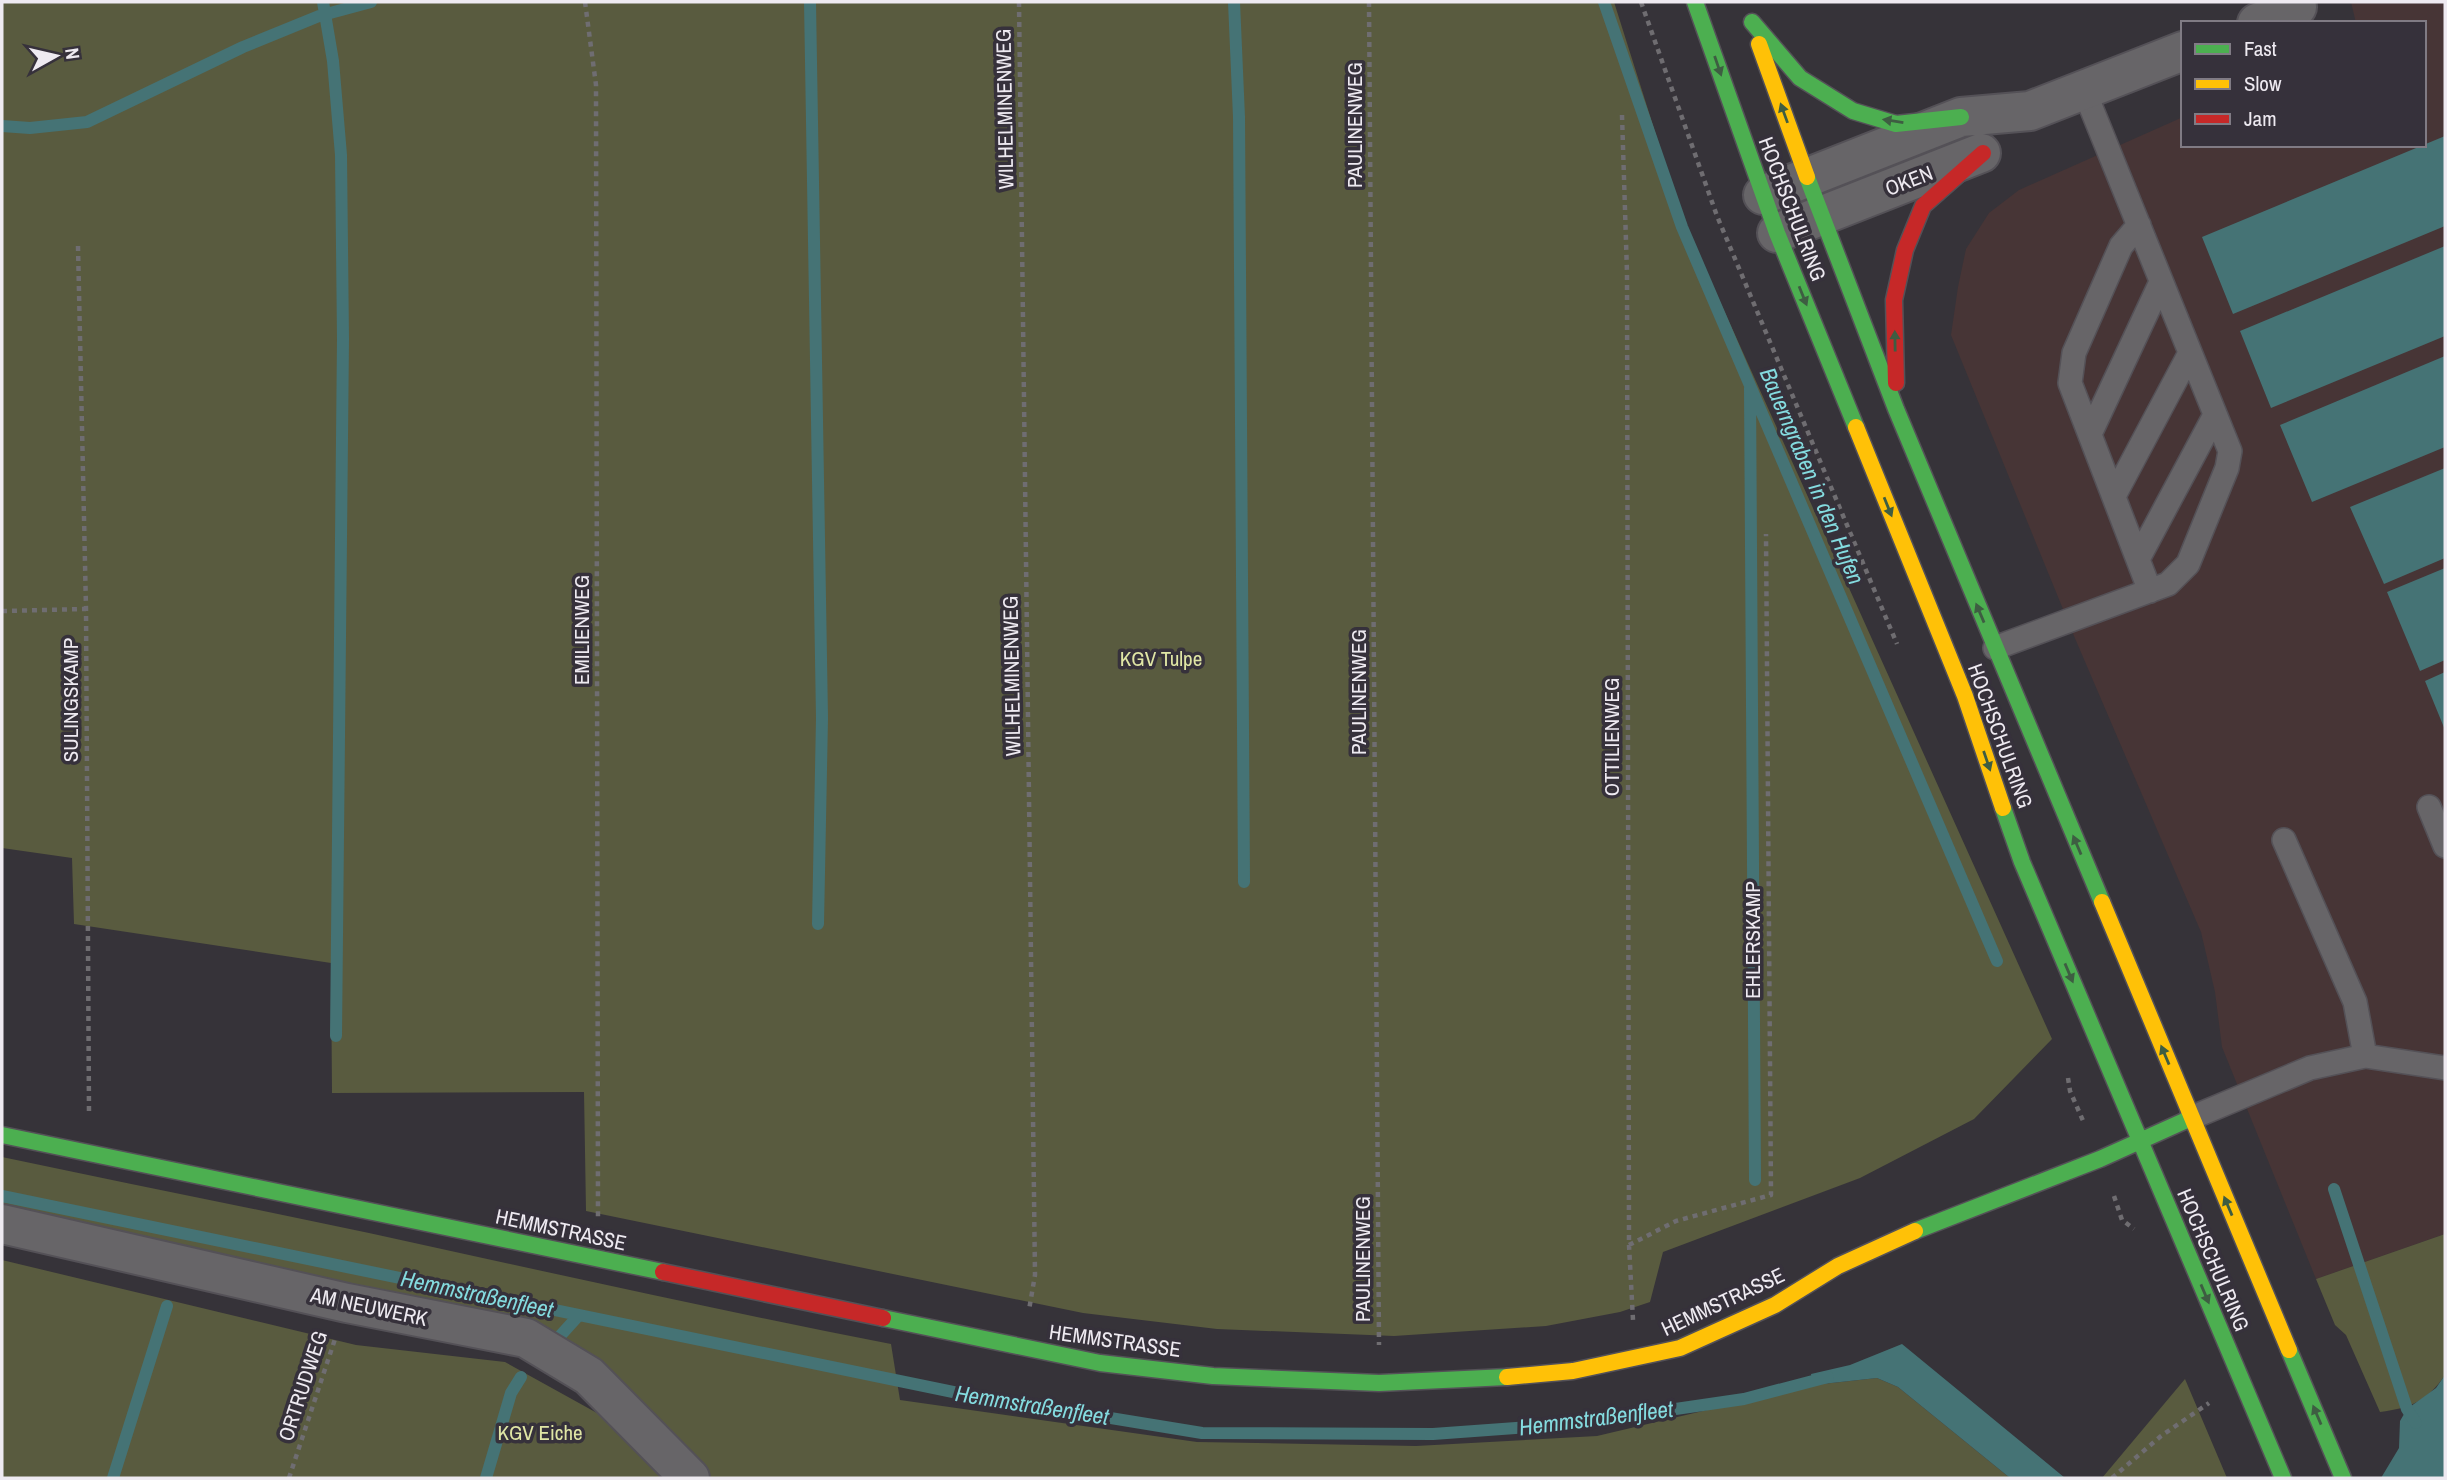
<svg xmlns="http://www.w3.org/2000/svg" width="2447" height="1480" viewBox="0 0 2447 1480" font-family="'Archivo Narrow',sans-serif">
  <rect width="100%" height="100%" fill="#363339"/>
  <path fill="#473536" d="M 2351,2 L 2445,2 L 2445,1234 L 2316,1279 L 2222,1047 L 2215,992 L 2201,932 L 2074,636 L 1951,335 L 1958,287 L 1966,249 L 1989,213 L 2019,190 L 2183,117 L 2183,145 L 2424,145 L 2424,23 L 2356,23 Z"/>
  <path fill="#595b3f" d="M 2,2 L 1614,2 L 1682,217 L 2052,1039 L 1974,1119 L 1860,1178 L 1663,1252 L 1650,1302 L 1620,1312 L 1546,1326 L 1394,1336 L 1217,1329 L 1083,1313 L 586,1211 L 584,1092 L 332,1093 L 331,963 L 74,924 L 72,858 L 2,848 Z
    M 2,1157 C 124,1183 247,1207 369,1233 C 543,1271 716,1310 891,1344 L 900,1400 L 1197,1442 L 1416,1446 L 1597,1436 L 1813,1385 L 1877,1378 L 1898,1387 L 2010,1478 L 708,1478 L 567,1343 L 2,1211 Z
    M 2445,1234 L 2445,1375 C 2427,1401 2411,1408 2380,1412 L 2346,1335 L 2335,1325 L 2316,1279 Z
    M 2,1260 L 356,1345 L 505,1362 L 597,1413 L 662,1478 L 2,1478 Z
    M 2185,1379 L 2227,1478 L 2102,1478 Z"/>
  <path fill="#457375" d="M 2445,136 L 2445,226 L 2233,314 L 2202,237 Z
    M 2445,246 L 2445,336 L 2271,408 L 2240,331 Z
    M 2445,356 L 2445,447 L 2312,502 L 2280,425 Z
    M 2445,468 L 2445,558 L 2384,584 L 2350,507 Z
    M 2445,568 L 2445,660 L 2420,671 L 2387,592 Z
    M 2445,672 L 2445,730 L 2425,681 Z
    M 1902,1344 L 2065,1478 L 2010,1478 L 1898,1387 L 1877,1378 L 1813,1385 L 1811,1374 L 1850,1365 Z
    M 2445,1375 L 2445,1478 L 2381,1478 L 2399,1448 L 2400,1421 L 2407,1409 L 2436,1388 Z"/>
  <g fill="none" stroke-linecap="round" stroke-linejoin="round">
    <path stroke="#457375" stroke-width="12" d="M 323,2 L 333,61 L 341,155 L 343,339 L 336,1036
      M 810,2 L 822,718 L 818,924
      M 1234,2 L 1239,117 L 1244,882
      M 1604,2 L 1682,227 L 1997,961
      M 2,126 L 30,128 L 87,122 L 243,47 L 319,16 L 371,2
      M 1750,388 L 1755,1180
      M 2334,1189 L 2407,1409 L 2416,1423
      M 2,1196 L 958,1393 L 1202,1433 L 1433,1434 L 1573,1424 L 1744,1399 L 1828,1377
      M 560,1336 L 579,1315
      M 113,1478 L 167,1306
      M 486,1478 L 511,1393 L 521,1377"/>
    <defs>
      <path id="lane" d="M 2139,225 L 2121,246 L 2074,353 L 2070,383 L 2150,591
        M 2090,434 L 2161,282
        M 2114,496 L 2190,353
        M 2138,559 L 2215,415
        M 1995,648 L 2168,584 L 2188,564 L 2227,468 L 2230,451 L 2084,90
        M 2429,807 L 2445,846
        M 2284,840 L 2355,1002 L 2365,1056
        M 2191,1118 L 2310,1068 L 2365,1056 L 2445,1068"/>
      <path id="street" d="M 2257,23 L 2297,7 L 2296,2
        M 1763,195 L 1961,117 L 2030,111 L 2183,51
        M 1777,233 L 1981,153
        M 2,1224 L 347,1303 L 526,1338 L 589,1376 L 690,1478"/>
      <path id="fast" d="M 1695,2 L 1777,233 L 1856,427
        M 1752,22 L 1800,78 L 1853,111 L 1896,124 L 1961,117
        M 1807,177 L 1896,409 L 2102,902
        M 2003,808 L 2022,862 L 2283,1478
        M 2,1135 L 663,1272
        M 1915,1231 L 2100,1159 L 2191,1118
        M 883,1318 L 1100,1363 L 1213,1376 L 1379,1383 L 1507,1377
        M 2289,1350 L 2343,1478"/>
      <path id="slow" d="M 1759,44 L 1807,177
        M 1856,427 L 1965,696 L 2003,808
        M 2102,902 L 2289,1350
        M 1507,1377 L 1573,1371 L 1680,1348 L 1775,1305 L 1838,1266 L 1915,1231"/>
      <path id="jam" d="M 1896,383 L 1894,300 L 1905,250 L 1923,206 L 1983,153
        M 663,1272 L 883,1318"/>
    </defs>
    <use href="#lane" stroke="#545157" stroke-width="26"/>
    <use href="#street" stroke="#545157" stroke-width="42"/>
    <use href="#fast" stroke="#545157" stroke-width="19"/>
    <use href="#slow" stroke="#545157" stroke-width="19"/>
    <use href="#jam" stroke="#545157" stroke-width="19"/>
    <path stroke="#6f6d71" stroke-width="4.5" stroke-dasharray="5 5" stroke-linecap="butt" d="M 585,2 L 596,85 L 598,1220
      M 1019,2 L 1035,1275 L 1029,1310
      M 1369,2 L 1379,1345
      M 1641,2 L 1717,216 L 1897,644
      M 1622,115 L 1627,273 L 1629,1245 L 1633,1320
      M 78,246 L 86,609 L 89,1113
      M 2,611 L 86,609
      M 2068,1078 L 2070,1091 L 2084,1123
      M 2114,1196 L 2122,1220 L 2134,1229
      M 1629,1245 L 1676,1221 L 1771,1195 L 1766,534
      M 289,1478 L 335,1339
      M 2112,1478 L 2161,1436 L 2209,1403"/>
    <use href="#lane" stroke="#676568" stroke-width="23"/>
    <use href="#street" stroke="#676568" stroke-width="38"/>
    <use href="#fast" stroke="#4caf50" stroke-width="16"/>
    <use href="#slow" stroke="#ffc107" stroke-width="16"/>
    <use href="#jam" stroke="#c62828" stroke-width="16"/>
  </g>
  <defs><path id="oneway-solid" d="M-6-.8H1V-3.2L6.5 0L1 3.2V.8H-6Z" transform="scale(1.75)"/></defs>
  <g fill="#3e5d42">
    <use href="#oneway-solid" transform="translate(1718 66) rotate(71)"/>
    <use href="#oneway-solid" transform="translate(1784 113) rotate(-110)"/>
    <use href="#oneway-solid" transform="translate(1893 121) rotate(-171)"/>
    <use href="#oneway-solid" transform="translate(1803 296) rotate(68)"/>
    <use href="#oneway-solid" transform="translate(1895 341) rotate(-91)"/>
    <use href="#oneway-solid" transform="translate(1888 507) rotate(68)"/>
    <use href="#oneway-solid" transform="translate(1980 613) rotate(-113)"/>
    <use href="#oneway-solid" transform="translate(1987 761) rotate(71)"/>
    <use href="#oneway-solid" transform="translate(2077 845) rotate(-113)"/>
    <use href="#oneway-solid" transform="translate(2069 973) rotate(67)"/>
    <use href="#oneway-solid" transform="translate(2165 1055) rotate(-113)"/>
    <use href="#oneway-solid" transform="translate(2228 1206) rotate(-113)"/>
    <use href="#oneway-solid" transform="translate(2205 1294) rotate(67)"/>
    <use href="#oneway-solid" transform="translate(2317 1415) rotate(-113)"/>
  </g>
  <g text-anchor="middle" stroke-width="7" stroke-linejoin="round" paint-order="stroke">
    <g font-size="21" fill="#eeeaf1" stroke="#36313b">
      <text transform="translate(1005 109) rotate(-91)" y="7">WILHELMINENWEG</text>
      <text transform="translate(1355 125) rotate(-90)" y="7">PAULINENWEG</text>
      <text transform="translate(1909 181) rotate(-21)" y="7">OKEN</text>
      <text transform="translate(1792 209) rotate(69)" y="7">HOCHSCHULRING</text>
      <text transform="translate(582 630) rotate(-90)" y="7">EMILIENWEG</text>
      <text transform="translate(1012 676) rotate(-91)" y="7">WILHELMINENWEG</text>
      <text transform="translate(1359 692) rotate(-90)" y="7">PAULINENWEG</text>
      <text transform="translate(71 700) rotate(-90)" y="7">SULINGSKAMP</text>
      <text transform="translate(2000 736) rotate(70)" y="7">HOCHSCHULRING</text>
      <text transform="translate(1612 737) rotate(-90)" y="7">OTTILIENWEG</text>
      <text transform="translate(1753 940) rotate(-90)" y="7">EHLERSKAMP</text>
      <text transform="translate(561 1230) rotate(12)" y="7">HEMMSTRASSE</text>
      <text transform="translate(1363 1259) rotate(-90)" y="7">PAULINENWEG</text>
      <text transform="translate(2213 1260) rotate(67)" y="7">HOCHSCHULRING</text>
      <text transform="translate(1723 1302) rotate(-25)" y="7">HEMMSTRASSE</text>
      <text transform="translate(369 1307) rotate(12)" y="7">AM NEUWERK</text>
      <text transform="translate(1115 1341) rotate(8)" y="7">HEMMSTRASSE</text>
      <text transform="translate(303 1386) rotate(-72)" y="7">ORTRUDWEG</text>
    </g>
    <g font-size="21" fill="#e0e6a5" stroke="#36313b">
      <text x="1161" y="666">KGV Tulpe</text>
      <text x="540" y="1440">KGV Eiche</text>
    </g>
    <g font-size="23" font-style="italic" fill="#84dbdf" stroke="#36313b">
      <text transform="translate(1812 476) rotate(67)" y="8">Bauerngraben in den Hufen</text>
      <text transform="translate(477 1294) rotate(12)" y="8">Hemmstraßenfleet</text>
      <text transform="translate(1032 1405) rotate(9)" y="8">Hemmstraßenfleet</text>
      <text transform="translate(1596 1418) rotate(-7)" y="8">Hemmstraßenfleet</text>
    </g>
  </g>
  <rect width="2447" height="1480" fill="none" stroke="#eeeaf1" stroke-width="7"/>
  <rect x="2181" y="21" width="245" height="126" fill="#36313b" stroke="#807b84" stroke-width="2"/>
  <rect x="2195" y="44" width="35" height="10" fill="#4caf50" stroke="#807b84" stroke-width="2"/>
  <text x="2244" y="56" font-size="21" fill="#eeeaf1">Fast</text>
  <rect x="2195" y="79" width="35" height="10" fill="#ffc107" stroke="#807b84" stroke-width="2"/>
  <text x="2244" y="91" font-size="21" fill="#eeeaf1">Slow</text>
  <rect x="2195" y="114" width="35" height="10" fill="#c62828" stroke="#807b84" stroke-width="2"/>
  <text x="2244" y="126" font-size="21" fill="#eeeaf1">Jam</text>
  <g transform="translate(56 56) rotate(82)" stroke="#36313b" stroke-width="5" paint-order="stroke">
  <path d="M0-5L12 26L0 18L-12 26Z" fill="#eeeaf1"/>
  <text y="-10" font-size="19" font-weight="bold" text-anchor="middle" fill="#eeeaf1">N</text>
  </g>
</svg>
